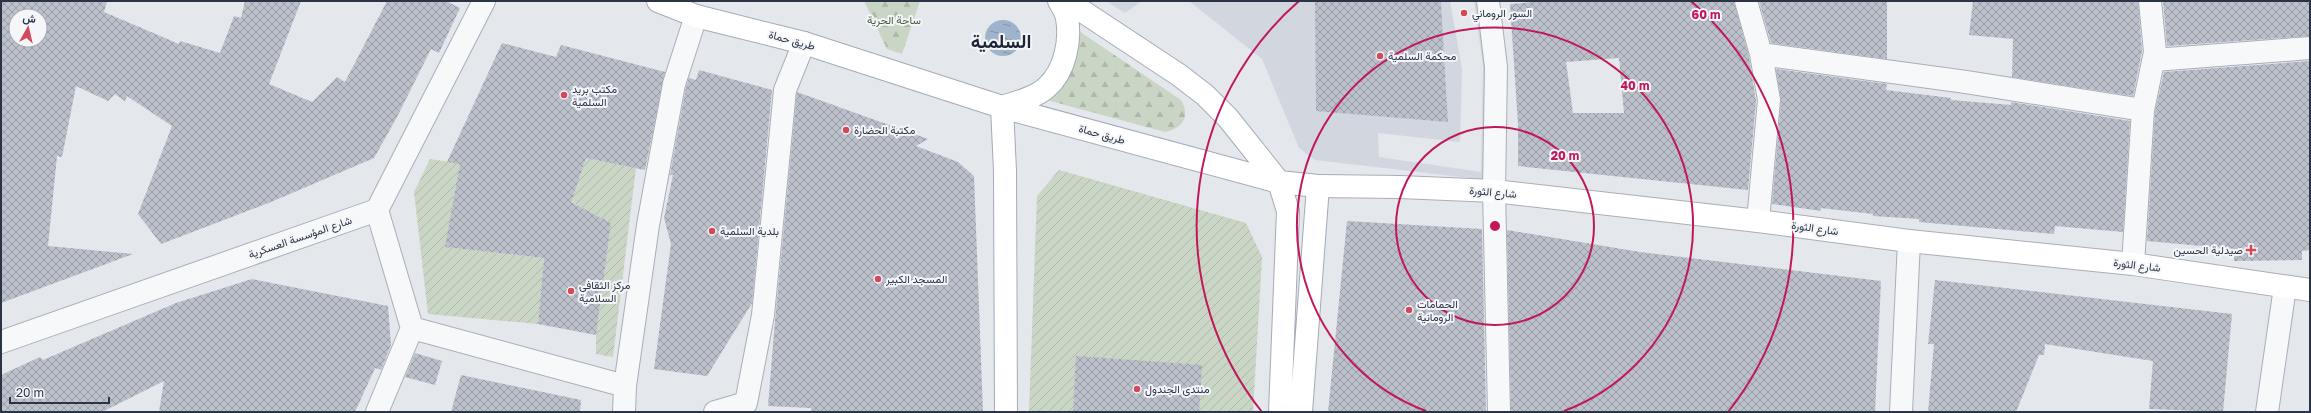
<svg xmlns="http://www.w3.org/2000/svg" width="2311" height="413" viewBox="0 0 2311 413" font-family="'Golos Text',Vazirmatn,sans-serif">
  <defs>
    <pattern id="forest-firs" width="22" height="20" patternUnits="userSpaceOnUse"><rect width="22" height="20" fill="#c9d6c5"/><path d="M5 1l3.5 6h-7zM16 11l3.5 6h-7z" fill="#adb8ab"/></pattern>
    <pattern id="garden-furrows" width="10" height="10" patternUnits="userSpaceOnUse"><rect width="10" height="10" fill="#c9d6c5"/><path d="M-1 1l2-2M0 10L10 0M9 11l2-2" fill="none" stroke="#adb8ab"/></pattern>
    <pattern id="water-ripples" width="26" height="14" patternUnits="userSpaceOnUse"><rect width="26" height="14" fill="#9fb4cc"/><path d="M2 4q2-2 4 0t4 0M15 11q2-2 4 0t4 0" fill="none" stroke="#8293a7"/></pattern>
    <pattern id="building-cross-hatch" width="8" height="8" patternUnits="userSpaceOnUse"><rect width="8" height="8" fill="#bbc0ca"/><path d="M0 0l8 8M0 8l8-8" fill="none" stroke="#989da6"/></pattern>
  </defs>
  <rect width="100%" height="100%" fill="#e4e7ec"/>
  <path fill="#d2d6de" d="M 1106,1 L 1142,1 L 1125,13 Z
    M 1189,1 L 1315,1 L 1448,122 L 1441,1 L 1450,1 L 1462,69 L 1460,142 L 1378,133 L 1379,157 L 1481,172 L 1483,66 L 1474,1 L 1482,1 L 1487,38 L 1487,180 L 1315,160 L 1299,148 L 1262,59 Z"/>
  <path fill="url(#forest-firs)" d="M 864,1 L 920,1 L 902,54 L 887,49 Z
    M 1079,31 L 1181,100 C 1191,117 1182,128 1165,132 L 1043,99 C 1069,74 1078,69 1079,31 Z"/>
  <path fill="url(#garden-furrows)" d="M 586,158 L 636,168 L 613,357 L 596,354 L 596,335 L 611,223 L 566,199 L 456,187 L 446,247 L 544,258 L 538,324 L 428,314 L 414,192 L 430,159 L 578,181 Z
    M 1059,170 L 1246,223 L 1262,257 L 1253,412 L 1029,412 L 1037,196 Z"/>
  <path fill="url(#water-ripples)" d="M985 38a18 18 0 1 1 36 0a18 18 0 1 1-36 0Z"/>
  <path fill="url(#building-cross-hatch)" fill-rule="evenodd" d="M 1,1 L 107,1 L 104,12 L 179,44 L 180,41 L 220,53 L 234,16 L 241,18 L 245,1 L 301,1 L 269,84 L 312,102 L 337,77 L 345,82 L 387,1 L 446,1 L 460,8 L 439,53 L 431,49 L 397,117 L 374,158 L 271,202 L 161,244 L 138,214 L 172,126 L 127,96 L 125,101 L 115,94 L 108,101 L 76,86 L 62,157 L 57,156 L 48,246 L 133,254 L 1,303 ZM 16,16 L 40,16 L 40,40 L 16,40 Z
    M 1315,1 L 1441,1 L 1448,122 L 1316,111 Z
    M 1546,1 L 1734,1 L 1749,57 L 1756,101 L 1748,190 L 1518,166 L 1518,124 L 1510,4 ZM 1619,58 L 1624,113 L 1573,113 L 1566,62 Z
    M 1759,1 L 1887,1 L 1887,59 L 1771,43 Z
    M 1973,1 L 2138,1 L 2142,51 L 2133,96 L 2012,77 L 2013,39 L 1969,35 Z
    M 2163,1 L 2310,1 L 2310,36 L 2167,46 Z
    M 502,43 L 556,57 L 561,45 L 665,72 L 645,170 L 586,158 L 571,202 L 611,223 L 596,335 L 538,324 L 544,258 L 445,247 L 460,164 L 447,162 Z
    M 2310,61 L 2310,250 L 2302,251 L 2302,260 L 2234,261 L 2234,249 L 2147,241 L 2155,112 L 2164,72 Z
    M 1776,69 L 1887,84 L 1886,90 L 1951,98 L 1951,100 L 2011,105 L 2011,102 L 2130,121 L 2123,232 L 2055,226 L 2054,234 L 1986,228 L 1919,222 L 1919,219 L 1873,216 L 1873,214 L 1821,208 L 1821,211 L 1772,204 L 1781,101 Z
    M 699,70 L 772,90 L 752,303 L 707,376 L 654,369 L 671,244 L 664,218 L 673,175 L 670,175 L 686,87 L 689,78 L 696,80 Z
    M 797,92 L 928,139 L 916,146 L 958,162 L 974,176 L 983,412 L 811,412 L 811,408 L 768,406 L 775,321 Z
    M 1347,221 L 1482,229 L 1486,412 L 1328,412 Z
    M 1507,230 L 1640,252 L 1881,281 L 1875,412 L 1511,412 Z
    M 252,279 L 388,306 L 391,345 L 381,370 L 375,368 L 355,412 L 159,412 L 164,381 L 102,412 L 1,412 L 1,375 L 40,357 L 43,360 L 176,303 Z
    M 1935,280 L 2232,314 L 2223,412 L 2149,409 L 2153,361 L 2045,344 L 2044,355 L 2039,355 L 2016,412 L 1928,412 L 1934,344 L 1928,344 Z
    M 415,353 L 442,361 L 435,385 L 405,377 Z
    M 1076,356 L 1202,365 L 1199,412 L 1073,412 Z
    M 461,375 L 581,400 L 580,412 L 451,412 Z"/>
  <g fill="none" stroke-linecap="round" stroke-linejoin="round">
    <defs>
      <path id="minor" d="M 1488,1 L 1496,67 L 1494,191 L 1499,412
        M 1746,1 L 1761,54 L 1769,100 L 1758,221
        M 1761,54 L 1966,82 L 2143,110
        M 2154,60 L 2310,48
        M 377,210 L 412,328 L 625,386
        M 2133,264 L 2143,110 L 2155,52 L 2150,1
        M 377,412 L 412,328
        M 624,412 L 625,386 L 648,225 L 674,84 L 696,16
        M 715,412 L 746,403 L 763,315 L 785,90 L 804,43
        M 1901,412 L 1909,241"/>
      <path id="tertiary" d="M 1,342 L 377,210 L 484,1
        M 2267,412 L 2285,287"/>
      <path id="secondary" d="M 1318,186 L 1400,187 L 1494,191 L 1758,221 L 1909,241 L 2133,264 L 2310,290"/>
      <path id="primary" d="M 658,1 L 696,16 L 804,43 L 1002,107 L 1279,182 L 1318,186 L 1301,412
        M 1067,1 L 1179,75 L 1205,95 L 1228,118 L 1279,182 L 1288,211 L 1280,412
        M 1006,412 L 1005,171 L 1002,107 C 1017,102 1035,98 1047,87 C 1065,71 1071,41 1067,18 C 1066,12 1062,6 1059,1"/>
    </defs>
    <use href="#minor" stroke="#a9aeb7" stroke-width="24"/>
    <use href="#tertiary" stroke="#a9aeb7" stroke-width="24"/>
    <use href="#secondary" stroke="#a9aeb7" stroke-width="24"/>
    <use href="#primary" stroke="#a3abb8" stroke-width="24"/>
    <use href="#minor" stroke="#f7f8fa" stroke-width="22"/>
    <use href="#tertiary" stroke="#f7f8fa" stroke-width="22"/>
    <use href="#secondary" stroke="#fff" stroke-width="22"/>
    <use href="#primary" stroke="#fff" stroke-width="22"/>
  </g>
  <g fill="none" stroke="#c2185b" stroke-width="2">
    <circle cx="1495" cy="226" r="99"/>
    <path d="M1426 411A198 198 0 1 1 1564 411"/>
    <path d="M1262 412A298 298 0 0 1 1299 1M1691 1A298 298 0 0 1 1728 412"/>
  </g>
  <g fill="#d1495b" stroke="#f4f6f9" stroke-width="1.5">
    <circle cx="1464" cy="13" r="4"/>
    <circle cx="1380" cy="56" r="4"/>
    <circle cx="564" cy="95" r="4"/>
    <circle cx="846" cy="130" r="4"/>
    <circle cx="712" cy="231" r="4"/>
    <path d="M2249 244h4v4h4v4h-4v4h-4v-4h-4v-4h4z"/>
    <circle cx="878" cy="279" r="4"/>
    <circle cx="571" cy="291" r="4"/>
    <circle cx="1409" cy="310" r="4"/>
    <circle cx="1137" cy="389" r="4"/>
  </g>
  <g text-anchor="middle" stroke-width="4" stroke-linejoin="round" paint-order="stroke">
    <g font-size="11" fill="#2b3445" stroke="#f4f6f9" text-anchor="start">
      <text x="1472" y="17">السور الروماني</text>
      <text x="1388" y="60">محكمة السلمية</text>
      <text x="572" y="93">مكتب بريد<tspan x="572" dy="13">السلمية</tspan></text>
      <text x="854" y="134">مكتبة الحضارة</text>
      <text x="720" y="235">بلدية السلمية</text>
      <text x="2243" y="254" text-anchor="end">صيدلية الحسين</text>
      <text x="886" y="283">المسجد الكبير</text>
      <text x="579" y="289">مركز الثقافي<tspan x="579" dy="13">السلامية</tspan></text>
      <text x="1417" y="308">الحمامات<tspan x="1417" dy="13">الرومانية</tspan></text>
      <text x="1145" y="393">منتدى الجندول</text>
    </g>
    <g font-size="11" fill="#3f6138" stroke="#f4f6f9">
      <text x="894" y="24">ساحة الحرية</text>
    </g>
    <g font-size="11" fill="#2b3445" stroke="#f4f6f9">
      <text transform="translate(792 40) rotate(15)" y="4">طريق حماة</text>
      <text transform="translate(1102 134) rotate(15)" y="4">طريق حماة</text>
      <text transform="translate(1493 192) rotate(5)" y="4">شارع الثورة</text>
      <text transform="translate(1815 228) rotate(8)" y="4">شارع الثورة</text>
      <text transform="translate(300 237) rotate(-19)" y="4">شارع المؤسسة العسكرية</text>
      <text transform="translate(2137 265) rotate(7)" y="4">شارع الثورة</text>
    </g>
    <g font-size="19" font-weight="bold" fill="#1d2536" stroke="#f4f6f9">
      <text x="1001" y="48">السلمية</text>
    </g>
  </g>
  <circle cx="1495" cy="226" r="6" fill="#c2185b" stroke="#f4f6f9" stroke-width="2"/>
  <g font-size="12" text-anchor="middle" font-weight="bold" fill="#c2185b" stroke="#f4f6f9" stroke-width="4" stroke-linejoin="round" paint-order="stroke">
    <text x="1706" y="19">60 m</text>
    <text x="1635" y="90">40 m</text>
    <text x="1565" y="160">20 m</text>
  </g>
  <rect width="2311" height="413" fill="none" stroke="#2b3445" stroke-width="4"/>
  <g transform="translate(28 28) rotate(8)"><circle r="19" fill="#f4f6f9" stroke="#a4a8b1"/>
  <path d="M0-3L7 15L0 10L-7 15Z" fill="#d1495b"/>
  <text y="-6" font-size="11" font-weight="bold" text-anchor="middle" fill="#2b3445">ش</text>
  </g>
  <path d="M10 397v6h99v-6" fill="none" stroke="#2b3445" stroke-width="2"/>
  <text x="16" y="397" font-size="12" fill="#2b3445" stroke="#f4f6f9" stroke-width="3" paint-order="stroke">20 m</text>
</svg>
